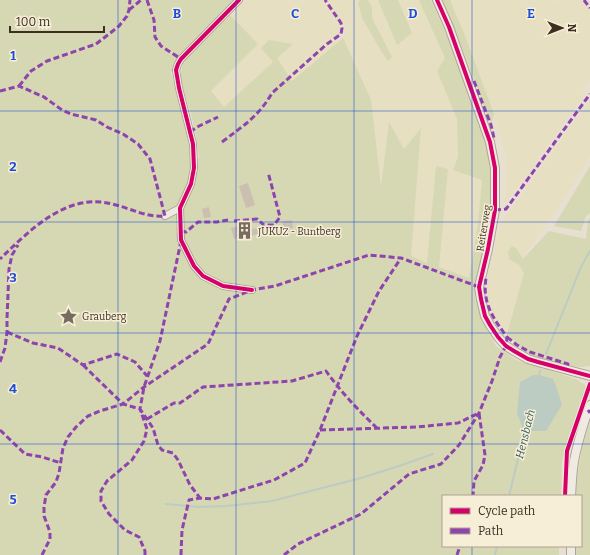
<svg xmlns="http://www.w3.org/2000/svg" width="590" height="555" viewBox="0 0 590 555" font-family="Bitter,serif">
  <rect width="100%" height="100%" fill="#e7e0d1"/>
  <path fill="#e6dfc2" d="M 245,0 L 360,0 L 358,2 L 362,18 L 381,51 L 388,61 L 392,57 L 371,18 L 372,7 L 368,0 L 378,0 L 397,45 L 412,32 L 398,0 L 419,0 L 445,58 L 437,71 L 457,119 L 458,157 L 453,170 L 482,180 L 478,224 L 469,278 L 438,267 L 448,169 L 436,166 L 427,263 L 411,256 L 420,129 L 404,149 L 389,122 L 381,189 L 371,100 L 343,38 L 345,31 L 342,21 L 335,45 L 292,82 L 277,58 L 293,44 L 269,40 L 273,62 L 224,107 L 211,91 L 258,44 L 230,15 Z
    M 450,0 L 555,0 L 557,3 L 561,0 L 582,0 L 590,11 L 590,81 L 582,90 L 585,95 L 505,204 L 507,170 L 505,152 L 494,114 L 465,36 Z
    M 590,102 L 590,156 L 559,207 L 528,250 L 523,260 L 516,248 L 512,246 L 509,259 L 519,265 L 524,272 L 507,334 L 495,319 L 490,307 L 487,296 L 487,283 L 489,271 L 501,221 L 510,211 L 565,134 Z"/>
  <path fill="#d6d7b3" d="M 0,0 L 235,0 L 174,71 L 171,72 L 188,138 L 191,163 L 199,158 C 197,143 195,129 191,114 C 186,93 176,83 184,59 L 230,15 L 258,44 L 211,91 L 224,107 L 273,62 L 261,48 L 269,40 L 293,44 L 277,58 L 292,81 L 343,38 L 371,100 L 381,187 L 389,122 L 404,149 L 421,128 L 411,256 L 427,263 L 436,166 L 448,169 L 439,267 L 469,278 L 478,224 L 482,180 L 453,170 L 458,157 L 457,119 L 437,71 L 445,58 L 419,0 L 431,0 L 443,27 L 467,86 L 486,138 L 490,171 L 491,209 L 483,259 L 475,297 L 482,321 L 496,346 L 516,360 L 576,379 L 585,385 L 586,391 L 562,461 L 561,496 L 443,496 L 443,546 L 559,546 L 559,555 L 0,555 Z
    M 360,0 L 368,0 L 372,7 L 372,18 L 392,57 L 388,61 L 381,51 L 362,18 L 358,2 Z
    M 378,0 L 398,0 L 412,33 L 397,45 Z
    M 442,0 L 450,0 L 465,36 L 494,114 L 491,125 L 460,42 Z
    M 590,166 L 590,213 L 586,216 L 581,231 L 554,226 Z
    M 590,218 L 590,366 L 579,367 L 566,365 L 540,358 L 525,352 L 507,334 L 524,273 L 519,265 L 509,259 L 508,251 L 512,246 L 516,248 L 523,259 L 549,231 L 586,239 L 588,220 Z
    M 590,423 L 590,555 L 574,555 L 574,546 L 581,546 L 581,496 L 576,496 C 577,472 581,446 590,423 Z"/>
  <path fill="#bcccc2" d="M 533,375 L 539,375 L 553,379 L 557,389 L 562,405 L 546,431 L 524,431 L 517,413 L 520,382 Z"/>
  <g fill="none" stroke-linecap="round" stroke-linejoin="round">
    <path stroke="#bcccc2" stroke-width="2" d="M 546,354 L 581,267 L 590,251
      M 539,376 L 540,371
      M 509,496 L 519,455 L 524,429
      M 166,504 L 200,507 L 226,506 L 272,501 L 361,478 L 399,466 L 433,454
      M 495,555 L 497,546"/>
  </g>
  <path fill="#cbbfb2" d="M 248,183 L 255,205 L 246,208 L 239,186 Z
    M 209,207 L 211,217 L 204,218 L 202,209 Z
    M 292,220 L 293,228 L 284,229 L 282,221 Z
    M 251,223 L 253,229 L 257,228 L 258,234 L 248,237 L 248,235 L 234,239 L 231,228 Z"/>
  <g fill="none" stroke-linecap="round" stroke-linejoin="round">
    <defs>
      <path id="minor" d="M 239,0 L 181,59 L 178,64 L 176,70 L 179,88 L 193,144 L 194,168 L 191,184 L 180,208 L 181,240 L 194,266 L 203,276 L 223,286 L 252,290
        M 165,216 L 180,208"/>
      <path id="tertiary" d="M 437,0 L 449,27 L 490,142 L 495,168 L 495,210 L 488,249 L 479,287 L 481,299 L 485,316 L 490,325 L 498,337 L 506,346 L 514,351 L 528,359 L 538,362 L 590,376
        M 571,496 C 572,483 572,469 575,456 C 579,438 584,422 590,405
        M 571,555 L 571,546"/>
    </defs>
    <use href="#minor" stroke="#ada599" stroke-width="8"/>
    <use href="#tertiary" stroke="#ada599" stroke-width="10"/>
    <use href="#minor" stroke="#efebe3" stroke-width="6"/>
    <use href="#tertiary" stroke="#efebe3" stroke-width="8"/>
    <path stroke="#8e44ad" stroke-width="3" stroke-dasharray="6 3" stroke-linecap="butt" d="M 147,0 L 154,20 L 155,37 L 161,46 L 181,59
      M 584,0 L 590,8
      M 129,10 L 141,0
      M 474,81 L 491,125 L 494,138
      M 19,86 L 31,71 L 47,61 L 96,44 L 109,34 L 119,26 L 127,16 L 129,10 L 130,0
      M 0,91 L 19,86 L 44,97 L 62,110 L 71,114 L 96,120 L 107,127 L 123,134 L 138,144 L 150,159 L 165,216 C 147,218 130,208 112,204 C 67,192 30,230 0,259
      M 190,132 L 197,127 L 218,117
      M 222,142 C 243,126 259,116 272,93 L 327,44 L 341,34 L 342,28 L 341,23 L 325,0
      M 495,210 L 506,209 L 590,94
      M 234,221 L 257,219 L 264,225 L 274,225 L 280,217 L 268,172
      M 181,231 L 186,232 L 198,222 L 217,222 L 228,220
      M 7,332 L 33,343 L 58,348 L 83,365 L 117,354 L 135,362 L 147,376
      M 507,337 L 517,345 L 530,352 L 568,364 L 566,370
      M 0,362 L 5,348 L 7,332 L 7,319 L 9,269 L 12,255 L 18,245
      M 83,365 L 123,404 L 140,409 L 153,428 L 158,445 L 162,450 L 173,453 L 178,460 L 190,485 L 200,498
      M 588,410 L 590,413
      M 147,419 L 174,403 L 180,403 L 203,387 L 292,381 L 326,371 C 341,392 359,411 378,429
      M 0,430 L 25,454 L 42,457 L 61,463
      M 320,430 L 417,427 L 458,423 L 479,413 L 485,455 L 483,465 L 474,481 L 473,496
      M 42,555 L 50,539 L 50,532 L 44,516 L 44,507 L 46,495 L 56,482 L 59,473 L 63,448 L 68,437 L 76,427 L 88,416 L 100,411 L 123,404 L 144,387 L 208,344 L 229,299 L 252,290 L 275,286 L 369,255 L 401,258 L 479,287
      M 145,555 L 145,551 L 139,537 L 125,530 L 109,514 L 101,501 L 101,491 L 107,481 L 132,460 L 144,441 L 147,429 L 140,409 L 144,387 L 160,341 L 181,241
      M 181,555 L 182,530 L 189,500 L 200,498 L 213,499 L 248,488 L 274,480 L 305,463 L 320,430 L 357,336 L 379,291 L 401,258
      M 284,555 L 298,544 L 361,514 L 409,474 L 441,464 L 459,445 L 479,413 L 492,381 L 500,357 L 506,346 L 507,337 C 493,318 482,303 486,278
      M 457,555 L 460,546"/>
    <defs>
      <path id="cycleway" d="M 239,0 L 181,59 L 178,64 L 176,70 L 179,88 L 193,144 L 194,168 L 191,184 L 180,208 L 181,240 L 194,266 L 203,276 L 223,286 L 252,290
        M 437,0 L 449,27 L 490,142 L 495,168 L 495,210 L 488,249 L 479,287 L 481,299 L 485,316 L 490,325 L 498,337 L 506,346 L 514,351 L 528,359 L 538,362 L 590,376
        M 565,496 L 567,451 L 590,384"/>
    </defs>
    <use href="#cycleway" stroke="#f7eed8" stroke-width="6"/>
    <use href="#cycleway" stroke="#d6006c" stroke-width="4"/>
  </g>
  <path fill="none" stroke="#1d4ed8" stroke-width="1" stroke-opacity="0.55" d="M 118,0 L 118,555M 236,0 L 236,555M 354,0 L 354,555M 472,0 L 472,496M 0,111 L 590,111M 0,222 L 590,222M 0,333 L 590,333M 0,444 L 590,444M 472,546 L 472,555"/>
  <defs>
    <symbol id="building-bare" viewBox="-9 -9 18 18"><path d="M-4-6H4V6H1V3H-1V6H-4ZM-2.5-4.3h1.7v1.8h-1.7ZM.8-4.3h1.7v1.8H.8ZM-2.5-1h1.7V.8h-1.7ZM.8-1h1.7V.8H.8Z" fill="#786c5e" stroke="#f7eed8" stroke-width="2.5" paint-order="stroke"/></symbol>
    <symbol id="sight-bare" viewBox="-9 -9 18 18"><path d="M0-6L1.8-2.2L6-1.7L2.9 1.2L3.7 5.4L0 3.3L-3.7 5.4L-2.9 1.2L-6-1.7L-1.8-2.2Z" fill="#786c5e" stroke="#f7eed8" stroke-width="2.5" paint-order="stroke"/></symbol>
  </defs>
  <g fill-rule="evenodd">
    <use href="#building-bare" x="232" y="218" width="25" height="25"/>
    <use href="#sight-bare" x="56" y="304" width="25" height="25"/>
  </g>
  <g text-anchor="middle" stroke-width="3" stroke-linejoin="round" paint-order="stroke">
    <g font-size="10" fill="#3d2e20" stroke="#f7eed8">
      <text transform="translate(483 228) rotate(-81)" y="4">Reiterweg</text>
    </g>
    <g font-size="10" fill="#3d2e20" stroke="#f7eed8" text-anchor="start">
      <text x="258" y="235">JUKUZ - Buntberg</text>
      <text x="82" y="320">Grauberg</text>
    </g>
    <g font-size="11" font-style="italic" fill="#2f5d5a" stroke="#f7eed8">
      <text transform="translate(525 434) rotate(-76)" y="4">Hensbach</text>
    </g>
  </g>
  <g font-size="13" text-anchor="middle" font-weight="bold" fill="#1d4ed8" stroke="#f7eed8" stroke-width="3" stroke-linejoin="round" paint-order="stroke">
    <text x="177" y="18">B</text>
    <text x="295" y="18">C</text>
    <text x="413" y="18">D</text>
    <text x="531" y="18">E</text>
    <text x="13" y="60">1</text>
    <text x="13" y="171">2</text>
    <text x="13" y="282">3</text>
    <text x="13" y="393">4</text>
    <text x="13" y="504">5</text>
  </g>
  <rect x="442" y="495" width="140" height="52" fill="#f7eed8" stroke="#ada18e"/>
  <rect x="450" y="508" width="20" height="6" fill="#d6006c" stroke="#ada18e"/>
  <text x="478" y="515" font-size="12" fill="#3d2e20">Cycle path</text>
  <rect x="450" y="528" width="20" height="6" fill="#8e44ad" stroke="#ada18e"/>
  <text x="478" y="535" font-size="12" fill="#3d2e20">Path</text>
  <g transform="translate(562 28) rotate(90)" stroke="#f7eed8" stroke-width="3" paint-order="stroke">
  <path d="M0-3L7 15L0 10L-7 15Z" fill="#3d2e20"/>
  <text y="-6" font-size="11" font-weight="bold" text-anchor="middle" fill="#3d2e20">N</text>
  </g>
  <path d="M10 26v6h94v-6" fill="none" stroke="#3d2e20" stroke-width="2"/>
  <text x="16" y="26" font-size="12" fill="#3d2e20" stroke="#f7eed8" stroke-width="3" paint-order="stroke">100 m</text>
</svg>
